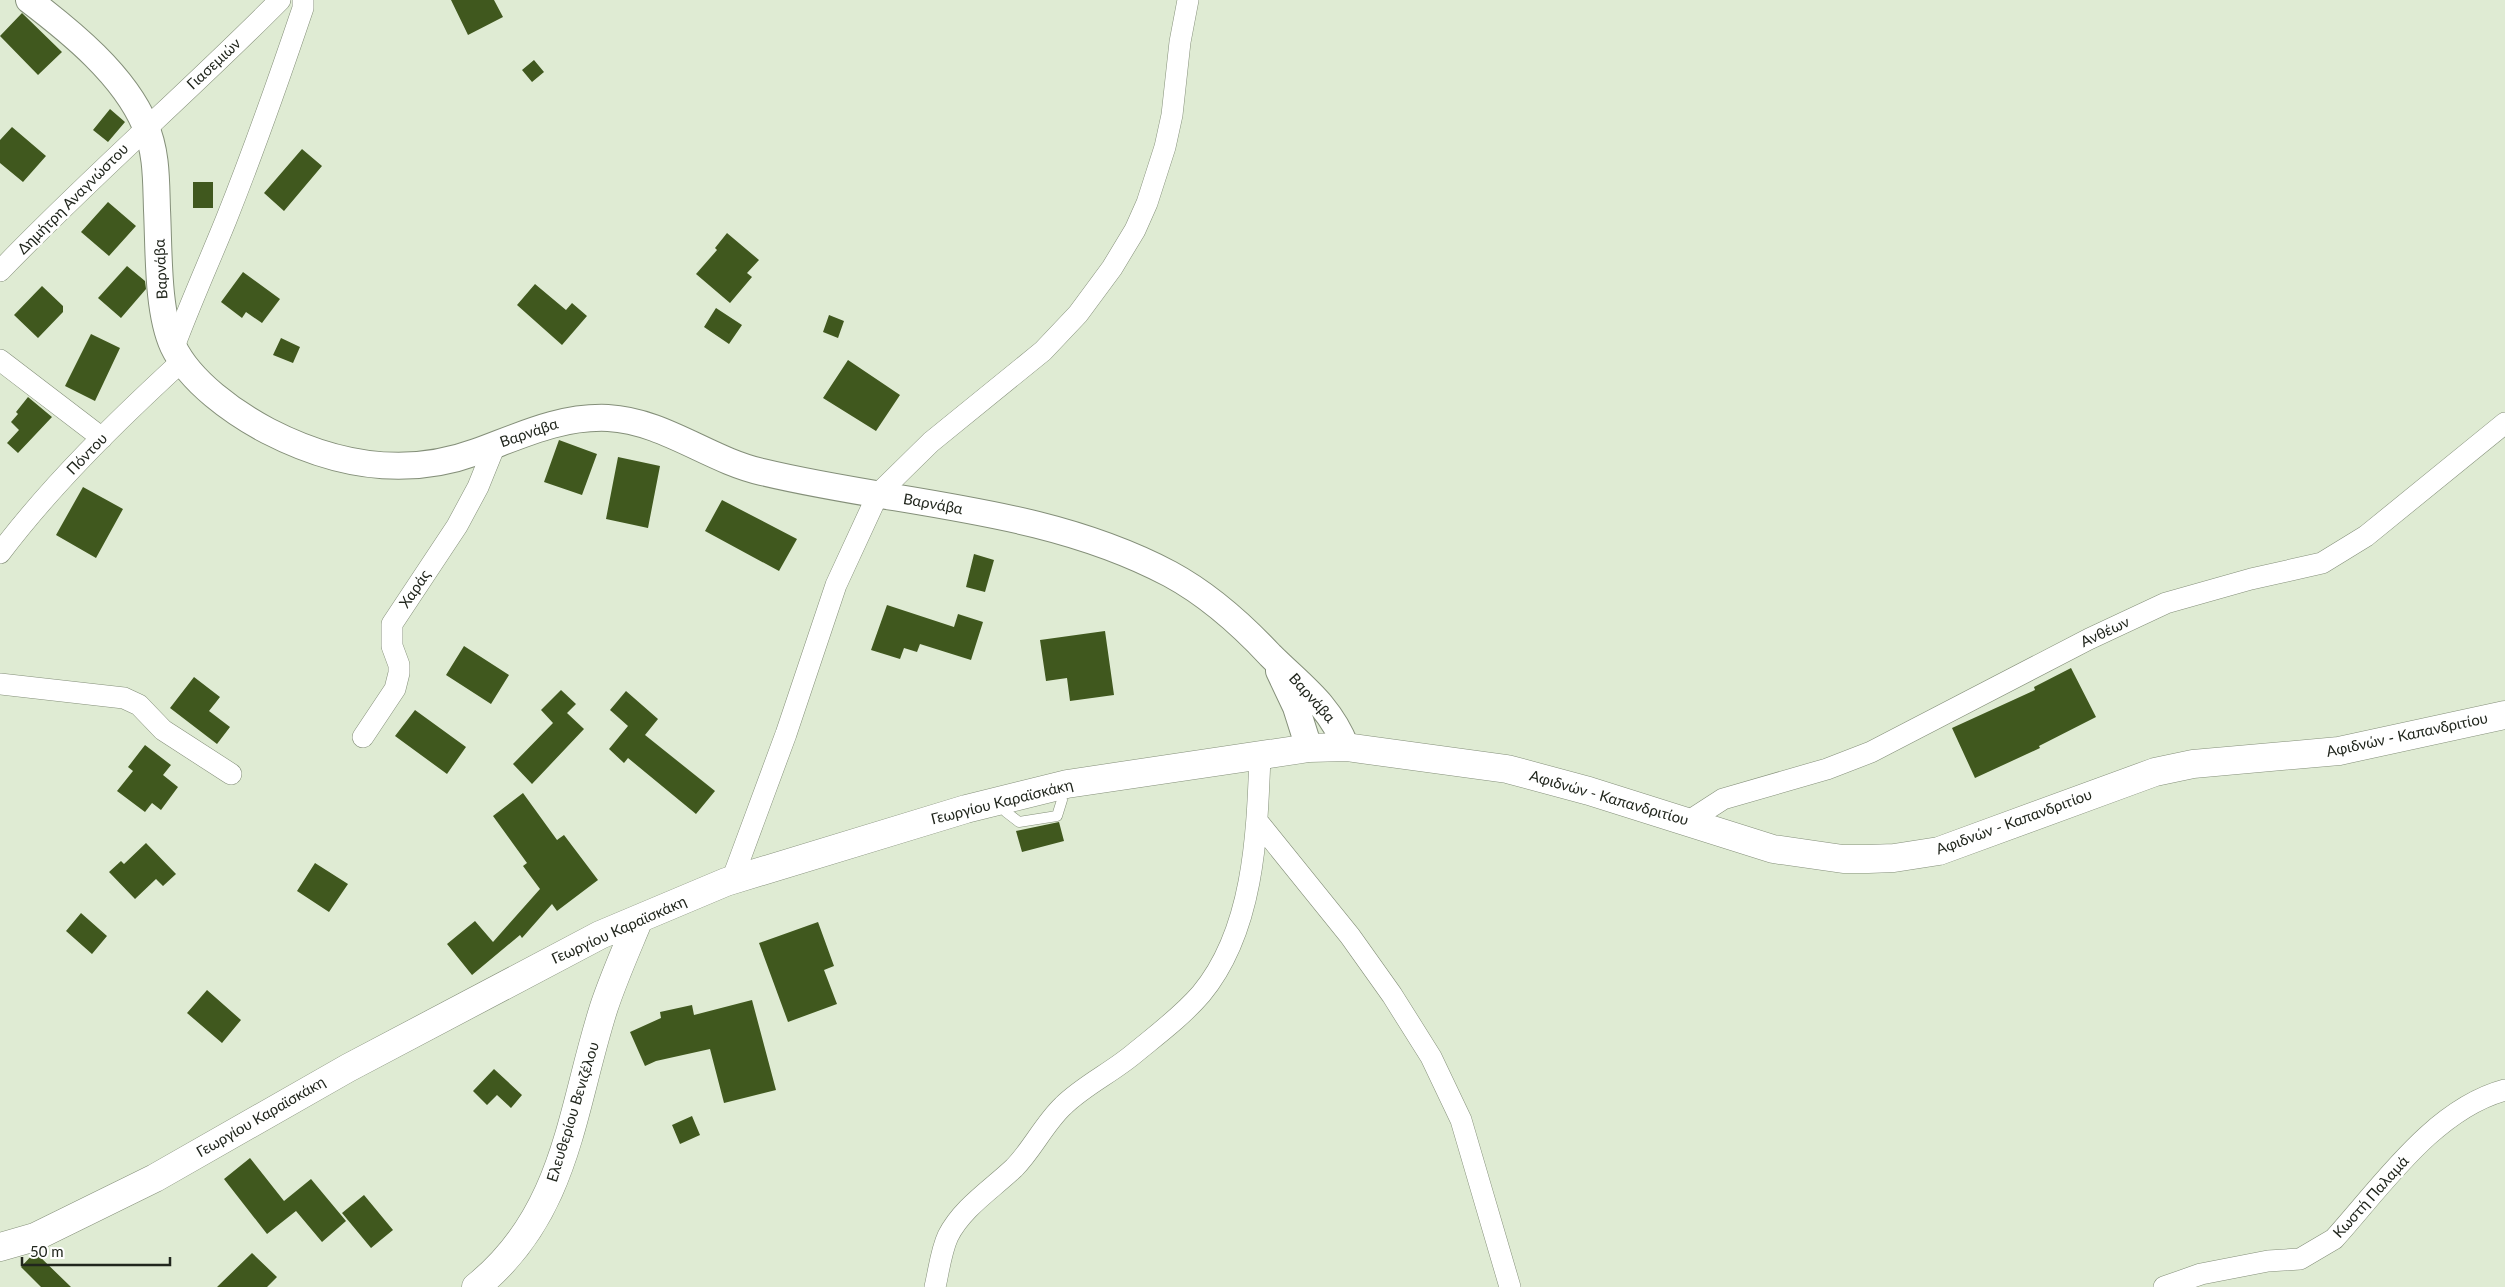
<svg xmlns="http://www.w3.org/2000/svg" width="2505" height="1287" viewBox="0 0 2505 1287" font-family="Lato,sans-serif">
  <rect width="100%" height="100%" fill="#dfebd3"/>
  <path fill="#40581e" d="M 451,0 L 494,0 L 503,17 L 468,35 Z
    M 22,13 L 62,52 L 38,75 L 0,36 Z
    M 534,60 L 544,72 L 532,82 L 522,70 Z
    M 110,109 L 125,122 L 108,142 L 93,130 Z
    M 12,127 L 46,156 L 23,182 L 0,163 L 0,140 Z
    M 302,149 L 322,166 L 284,211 L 264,193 Z
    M 193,182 L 213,182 L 213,208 L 193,208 Z
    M 108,202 L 136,226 L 109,256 L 81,232 Z
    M 727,233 L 759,260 L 747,273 L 752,277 L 730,303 L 696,274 L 717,250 L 715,248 Z
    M 127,266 L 145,281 L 146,289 L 121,318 L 98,298 Z
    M 243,272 L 280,299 L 262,323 L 246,312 L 242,318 L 221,302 Z
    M 535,284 L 566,310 L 572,303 L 587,316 L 562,345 L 517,305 Z
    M 42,286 L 63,306 L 63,312 L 38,338 L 14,315 Z
    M 716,308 L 742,325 L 729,344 L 704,327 Z
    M 829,315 L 844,321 L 838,338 L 823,332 Z
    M 91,334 L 120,348 L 95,401 L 65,386 Z
    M 281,338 L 300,347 L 293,363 L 273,355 Z
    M 848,360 L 900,395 L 876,431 L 823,398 Z
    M 28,397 L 52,417 L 18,453 L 7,443 L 19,430 L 11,422 L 18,414 L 16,412 Z
    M 559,440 L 597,454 L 582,495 L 544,482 Z
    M 618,457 L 660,466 L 648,528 L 606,519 Z
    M 83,487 L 123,509 L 96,558 L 56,535 Z
    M 722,500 L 797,539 L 779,571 L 705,531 Z
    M 974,554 L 994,560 L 985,592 L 966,587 Z
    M 887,605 L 954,627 L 958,614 L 983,622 L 971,660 L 920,644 L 917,652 L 904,648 L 900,659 L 871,650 Z
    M 1105,631 L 1114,695 L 1070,701 L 1067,678 L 1046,681 L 1040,640 Z
    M 464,646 L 509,675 L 491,704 L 446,675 Z
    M 2071,668 L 2096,717 L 2039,746 L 2040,748 L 1975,778 L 1952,728 L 2035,690 L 2034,687 Z
    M 194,677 L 220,697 L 209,711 L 230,727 L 217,744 L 170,708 Z
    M 561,690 L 576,704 L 567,713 L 584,729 L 532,784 L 513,764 L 553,723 L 541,710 Z
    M 626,691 L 658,719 L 645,735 L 715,791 L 696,814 L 628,758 L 624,763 L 609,749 L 628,726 L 610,710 Z
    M 415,710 L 466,747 L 447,774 L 395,736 Z
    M 145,745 L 171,765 L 163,775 L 178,787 L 161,810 L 152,803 L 145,812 L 117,791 L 133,771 L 128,767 Z
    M 523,793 L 557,840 L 564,835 L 598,880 L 557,911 L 552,904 L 522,938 L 520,935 L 472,975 L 447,944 L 475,921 L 493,942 L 540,889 L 523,866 L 527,863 L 493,816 Z
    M 1059,822 L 1064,841 L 1022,852 L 1016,831 Z
    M 146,843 L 176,874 L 163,886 L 156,879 L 135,899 L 109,872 L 121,861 L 124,864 Z
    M 315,863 L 348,884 L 329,912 L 297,891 Z
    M 81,913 L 107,936 L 92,954 L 66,931 Z
    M 818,922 L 834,966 L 824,970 L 837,1004 L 788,1022 L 759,943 Z
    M 207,990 L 241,1020 L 222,1043 L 187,1013 Z
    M 752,1000 L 776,1090 L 724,1103 L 710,1049 L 656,1061 L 645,1066 L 630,1032 L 661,1018 L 660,1012 L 692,1005 L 694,1015 Z
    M 494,1069 L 522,1095 L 511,1108 L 497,1095 L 487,1105 L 473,1091 Z
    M 692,1116 L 700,1135 L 680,1144 L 672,1125 Z
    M 250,1158 L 284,1201 L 311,1179 L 346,1221 L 322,1242 L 296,1211 L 267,1234 L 224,1179 Z
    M 364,1195 L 393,1230 L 371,1248 L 342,1213 Z
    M 34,1253 L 36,1253 L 71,1287 L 41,1287 L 21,1267 Z
    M 252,1253 L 277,1277 L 267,1287 L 217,1287 Z"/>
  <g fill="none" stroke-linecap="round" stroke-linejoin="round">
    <defs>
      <path id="service" d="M 1006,812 L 1019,822 L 1057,816 L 1062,800"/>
      <path id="minor" d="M 0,271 C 90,177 189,92 280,0
        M 174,347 C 190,304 209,262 226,220 C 254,150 279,79 303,8 L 303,0
        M 0,360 L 102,438
        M 0,553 C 53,483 118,420 182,361
        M 0,684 L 124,698 L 139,705 L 163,730 L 231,774
        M 363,737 L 395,689 L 399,673 L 399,665 L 392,646 L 392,624 L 457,526 L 478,487 L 495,445
        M 1689,821 L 1723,799 L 1827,769 L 1871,752 L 2089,639 L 2166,603 L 2251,579 L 2322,563 L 2366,536 L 2505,423
        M 1258,822 L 1350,936 L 1392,995 L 1431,1057 L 1461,1120 L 1510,1287
        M 732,880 L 786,734 L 836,585 L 878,494 L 931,442 L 1043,351 L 1078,314 L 1112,268 L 1135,230 L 1147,203 L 1165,147 L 1172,115 L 1180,42 L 1188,0
        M 935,1287 C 939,1270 941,1251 948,1236 C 962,1208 992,1189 1014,1168 C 1032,1150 1044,1124 1063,1106 C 1084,1085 1113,1072 1136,1052 C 1158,1034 1182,1016 1201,994 C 1254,930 1257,835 1260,756
        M 2164,1287 L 2201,1274 L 2268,1261 L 2300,1259 L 2334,1239 C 2382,1186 2434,1109 2505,1090"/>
      <path id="tertiary" d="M 29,0 C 71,32 124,75 145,125 C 157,152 156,181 157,210 C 159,249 157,311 173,346 C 190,382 234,413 268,431 C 334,465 405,478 476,452 C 520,436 560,416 608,418 C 664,421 709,460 762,472 C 898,505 1044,507 1170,574 C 1207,594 1241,624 1270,655 C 1301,686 1329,704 1346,747
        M 1279,671 L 1296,707 L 1309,748"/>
      <path id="secondary" d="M 0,1247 L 35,1237 L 155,1178 L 348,1068 L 600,935 L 726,882 L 966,809 L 1067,784 L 1309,748 L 1346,747 L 1507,769 L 1589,791 L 1773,849 L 1843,859 L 1868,859 L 1894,858 L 1939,851 L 2155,772 L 2193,764 L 2339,751 L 2505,715
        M 476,1287 C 567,1214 571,1110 604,1007 C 614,977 627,948 639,919"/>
    </defs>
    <use href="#service" stroke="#848f79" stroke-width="11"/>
    <use href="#minor" stroke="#848f79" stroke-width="22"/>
    <use href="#tertiary" stroke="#848f79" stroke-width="28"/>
    <use href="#secondary" stroke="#848f79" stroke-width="29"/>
    <use href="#service" stroke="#fff" stroke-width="10"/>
    <use href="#minor" stroke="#fff" stroke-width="21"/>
    <use href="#tertiary" stroke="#fff" stroke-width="26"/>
    <use href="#secondary" stroke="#fff" stroke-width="28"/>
  </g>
  <g text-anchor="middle" stroke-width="5" stroke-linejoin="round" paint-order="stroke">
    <g font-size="15" fill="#21261d" stroke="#fff">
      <text transform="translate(214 64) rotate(-43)" y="5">Γιασεμιών</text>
      <text transform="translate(73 199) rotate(-45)" y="5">Δημήτρη Αναγνώστου</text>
      <text transform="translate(161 269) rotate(-93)" y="5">Βαρνάβα</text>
      <text transform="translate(529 433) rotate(-19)" y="5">Βαρνάβα</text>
      <text transform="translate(87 454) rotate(-46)" y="5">Πόντου</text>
      <text transform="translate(933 504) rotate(10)" y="5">Βαρνάβα</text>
      <text transform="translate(415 589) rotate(-56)" y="5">Χαράς</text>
      <text transform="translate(2105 632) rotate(-25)" y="5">Ανθέων</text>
      <text transform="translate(1312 698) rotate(48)" y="5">Βαρνάβα</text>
      <text transform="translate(2407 735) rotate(-12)" y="5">Αφιδνών - Καπανδριτίου</text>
      <text transform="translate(1609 798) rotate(16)" y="5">Αφιδνών - Καπανδριτίου</text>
      <text transform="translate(1002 802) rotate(-14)" y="5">Γεωργίου Καραϊσκάκη</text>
      <text transform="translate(2014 822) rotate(-20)" y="5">Αφιδνών - Καπανδριτίου</text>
      <text transform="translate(619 930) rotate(-24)" y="5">Γεωργίου Καραϊσκάκη</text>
      <text transform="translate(573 1112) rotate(-73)" y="5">Ελευθερίου Βενιζέλου</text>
      <text transform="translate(261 1117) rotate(-30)" y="5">Γεωργίου Καραϊσκάκη</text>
      <text transform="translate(2371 1197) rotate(-48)" y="5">Κωστή Παλαμά</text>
    </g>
  </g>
  <path d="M22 1257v8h148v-8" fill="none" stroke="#21261d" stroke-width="2.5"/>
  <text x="30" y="1257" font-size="15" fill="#21261d" stroke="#ffffff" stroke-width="4" paint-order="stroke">50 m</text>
</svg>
